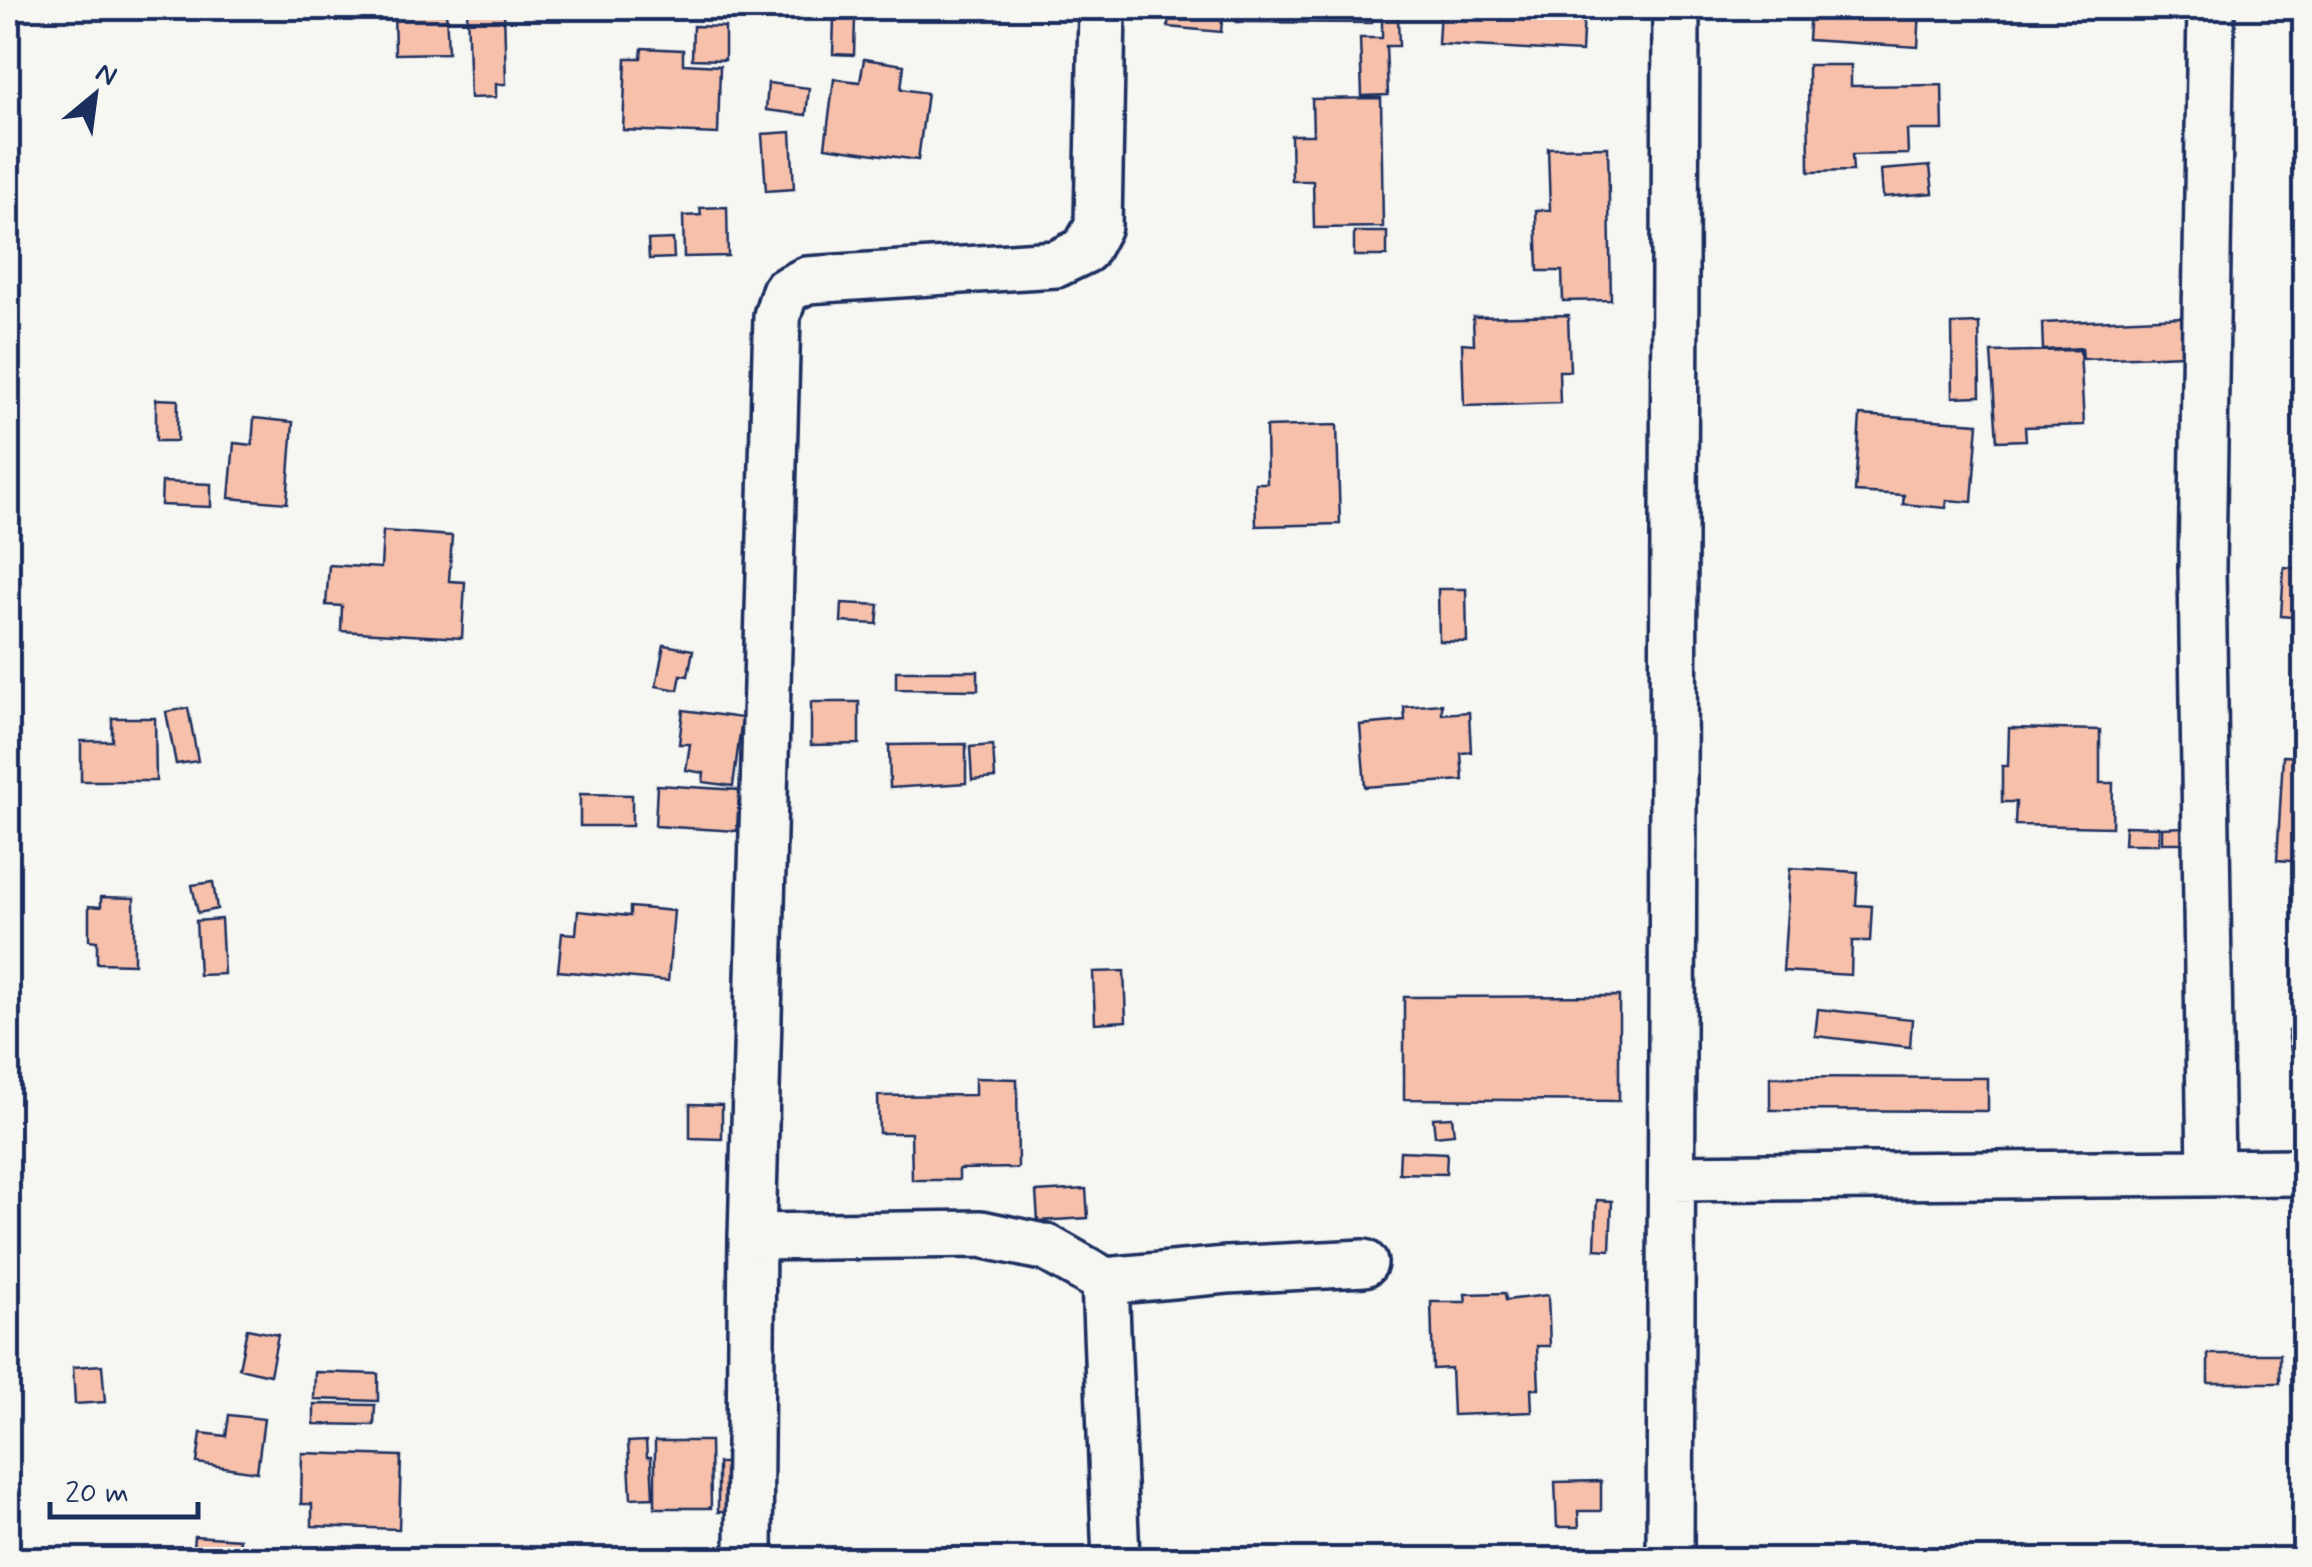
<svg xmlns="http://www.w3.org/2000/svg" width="2312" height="1567" viewBox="0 0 2312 1567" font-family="Mynerve,sans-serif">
  <rect width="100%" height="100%" fill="#f6f6f2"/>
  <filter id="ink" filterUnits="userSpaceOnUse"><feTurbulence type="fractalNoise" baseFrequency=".01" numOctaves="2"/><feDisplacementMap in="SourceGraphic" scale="20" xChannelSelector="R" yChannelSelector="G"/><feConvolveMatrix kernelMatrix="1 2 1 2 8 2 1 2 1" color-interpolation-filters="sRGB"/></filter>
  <g filter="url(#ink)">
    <path fill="#f7c0aa" stroke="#1b2f5e" stroke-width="2.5" d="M 394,8 L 446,8 L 448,53 L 395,54 Z
      M 467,8 L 504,8 L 506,84 L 496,84 L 496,97 L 470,98 Z
      M 589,8 L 621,8 L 621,17 L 589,19 Z
      M 1169,8 L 1223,8 L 1221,32 L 1168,27 Z
      M 1236,8 L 1372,8 L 1372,23 L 1236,22 Z
      M 1440,8 L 1584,10 L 1582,52 L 1438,44 Z
      M 1810,8 L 1920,8 L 1918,47 L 1808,40 Z
      M 834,17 L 855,17 L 854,55 L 833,54 Z
      M 1382,17 L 1398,17 L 1399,46 L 1386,46 L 1388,95 L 1362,96 L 1360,38 L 1382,38 Z
      M 693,26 L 725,27 L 725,60 L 692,59 Z
      M 642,48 L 683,50 L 683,64 L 720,66 L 718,134 L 623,130 L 626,58 L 641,58 Z
      M 864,59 L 904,65 L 901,89 L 927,93 L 918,160 L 825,147 L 834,79 L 860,82 Z
      M 1808,65 L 1851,65 L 1851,86 L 1942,85 L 1943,130 L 1907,130 L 1908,154 L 1852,155 L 1853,171 L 1809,172 Z
      M 768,83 L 809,88 L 806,115 L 766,110 Z
      M 1381,98 L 1383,227 L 1314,228 L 1313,181 L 1292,181 L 1291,135 L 1313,135 L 1312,99 Z
      M 791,132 L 794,189 L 766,191 L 762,134 Z
      M 1608,147 L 1611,300 L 1563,301 L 1562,271 L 1538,271 L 1536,210 L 1550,210 L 1548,148 Z
      M 1930,166 L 1933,193 L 1883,197 L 1881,170 Z
      M 727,207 L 728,256 L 684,257 L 683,216 L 701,215 L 700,208 Z
      M 1354,232 L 1387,232 L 1387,256 L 1354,256 Z
      M 673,239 L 674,258 L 649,259 L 648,240 Z
      M 1568,315 L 1570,371 L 1559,371 L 1560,403 L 1464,406 L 1462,343 L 1474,344 L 1473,317 Z
      M 2183,317 L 2184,355 L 2083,359 L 2082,348 L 2043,350 L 2042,323 Z
      M 1979,323 L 1980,396 L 1953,397 L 1952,324 Z
      M 2080,350 L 2084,425 L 2025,427 L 2026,440 L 1997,441 L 1991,352 Z
      M 156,399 L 178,400 L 177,441 L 156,441 Z
      M 1860,415 L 1978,423 L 1972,502 L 1947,500 L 1946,508 L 1903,504 L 1904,495 L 1855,492 Z
      M 254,418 L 293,422 L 287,503 L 229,498 L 234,443 L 252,445 Z
      M 1337,425 L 1340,524 L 1256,526 L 1255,483 L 1267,483 L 1266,427 Z
      M 162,482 L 211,484 L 211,507 L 161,505 Z
      M 383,531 L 452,536 L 449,581 L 465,582 L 462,638 L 341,631 L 342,606 L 326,605 L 329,565 L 381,568 Z
      M 2284,567 L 2304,569 L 2304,618 L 2281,616 Z
      M 1438,589 L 1466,589 L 1467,642 L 1439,641 Z
      M 842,603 L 879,605 L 877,624 L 841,622 Z
      M 664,645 L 693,650 L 688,676 L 681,675 L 678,690 L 656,686 Z
      M 896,671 L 978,671 L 978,690 L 896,689 Z
      M 2300,701 L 2304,701 L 2304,741 L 2291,741 L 2292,715 L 2300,715 Z
      M 811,702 L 859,702 L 859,744 L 811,745 Z
      M 1442,704 L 1442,714 L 1469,712 L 1471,752 L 1461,753 L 1463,780 L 1365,787 L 1360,725 L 1405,721 L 1404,707 Z
      M 188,708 L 198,761 L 176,764 L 166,712 Z
      M 683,710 L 742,718 L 733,786 L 703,782 L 704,773 L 686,770 L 690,744 L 679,744 Z
      M 112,718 L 155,718 L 156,781 L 81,781 L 81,741 L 112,741 Z
      M 2009,728 L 2100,730 L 2100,783 L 2113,783 L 2112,827 L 2015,825 L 2016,802 L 2002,802 L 2002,766 L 2008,766 Z
      M 966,744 L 966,783 L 890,788 L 889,745 Z
      M 993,745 L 995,778 L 972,780 L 970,747 Z
      M 2283,756 L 2304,757 L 2304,862 L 2277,860 Z
      M 657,785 L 739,790 L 737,831 L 655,826 Z
      M 580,794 L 632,795 L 632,826 L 580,826 Z
      M 2125,826 L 2159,827 L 2159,844 L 2124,844 Z
      M 2184,827 L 2184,843 L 2162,843 L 2162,828 Z
      M 1790,868 L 1858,872 L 1856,905 L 1872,906 L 1870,941 L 1852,941 L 1851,975 L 1783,971 Z
      M 213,882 L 217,909 L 198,913 L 192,885 Z
      M 101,897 L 134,898 L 134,964 L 97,963 L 97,941 L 89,940 L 89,906 L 101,907 Z
      M 630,907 L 674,911 L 668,981 L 558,971 L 562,933 L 576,934 L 578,911 L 630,916 Z
      M 221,919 L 224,974 L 199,975 L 196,921 Z
      M 1124,971 L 1126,1021 L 1095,1023 L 1093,972 Z
      M 1619,996 L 1619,1101 L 1404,1099 L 1404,997 Z
      M 1818,1009 L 1912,1019 L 1910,1047 L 1815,1036 Z
      M 2304,1029 L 2304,1065 L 2293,1066 L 2288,1031 Z
      M 1770,1077 L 1988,1078 L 1988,1111 L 1770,1110 Z
      M 975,1078 L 1017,1079 L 1018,1168 L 959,1169 L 959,1180 L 912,1180 L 911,1133 L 879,1133 L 878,1096 L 975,1095 Z
      M 690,1104 L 722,1105 L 722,1139 L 690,1138 Z
      M 1452,1117 L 1454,1134 L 1435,1136 L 1433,1118 Z
      M 1400,1151 L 1447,1153 L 1446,1174 L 1399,1173 Z
      M 1086,1189 L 1088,1218 L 1038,1221 L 1036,1192 Z
      M 1597,1200 L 1612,1201 L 1610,1250 L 1595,1249 Z
      M 1505,1293 L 1506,1300 L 1548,1295 L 1550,1346 L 1537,1346 L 1539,1389 L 1531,1389 L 1532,1412 L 1453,1415 L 1451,1368 L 1433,1369 L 1431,1302 L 1466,1302 L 1465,1294 Z
      M 247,1329 L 278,1335 L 270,1375 L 239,1368 Z
      M 2208,1354 L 2280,1354 L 2280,1383 L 2208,1383 Z
      M 102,1365 L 105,1402 L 75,1404 L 73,1367 Z
      M 315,1372 L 378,1374 L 378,1401 L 314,1399 Z
      M 314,1404 L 375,1405 L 374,1425 L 314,1424 Z
      M 229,1415 L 264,1419 L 257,1472 L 197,1463 L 201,1433 L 226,1436 Z
      M 646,1441 L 647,1457 L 651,1457 L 653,1497 L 631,1498 L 628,1442 Z
      M 655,1441 L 710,1441 L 711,1508 L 655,1508 Z
      M 302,1453 L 401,1456 L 399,1529 L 312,1526 L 312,1504 L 301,1504 Z
      M 718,1463 L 736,1463 L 736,1512 L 718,1512 Z
      M 1601,1481 L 1601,1511 L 1578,1511 L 1579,1527 L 1557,1527 L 1555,1482 Z
      M 194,1536 L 240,1539 L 239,1560 L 192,1560 Z"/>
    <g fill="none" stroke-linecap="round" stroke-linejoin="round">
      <defs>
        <path id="minor" d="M 2211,1173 L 2202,568 L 2211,8
          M 1672,1178 L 2304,1172
          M 752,1237 L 981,1234 L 1047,1248 L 1105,1281 L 1227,1270 L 1364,1263
          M 1105,1281 L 1116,1560
          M 743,1560 L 749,1552 L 752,1237 L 777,316 L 785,291 L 807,280 L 1056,264 L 1085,250 L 1098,226 L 1102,8
          M 1670,1560 L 1676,8"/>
      </defs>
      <use href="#minor" stroke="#1b2f5e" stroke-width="52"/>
      <use href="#minor" stroke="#f6f6f2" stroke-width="45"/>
    </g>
  </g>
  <rect width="2312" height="1567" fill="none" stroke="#f6f6f2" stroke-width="40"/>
  <rect x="20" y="20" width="2272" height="1527" fill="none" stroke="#1b2f5e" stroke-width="4" filter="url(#ink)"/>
  <g transform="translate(95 95) rotate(29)" stroke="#f6f6f2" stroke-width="8" paint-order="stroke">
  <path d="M0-8L18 38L0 25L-18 38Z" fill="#1b2f5e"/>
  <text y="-15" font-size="28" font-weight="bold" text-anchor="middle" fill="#1b2f5e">N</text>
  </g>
  <path d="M50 1502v15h148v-15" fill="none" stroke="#1b2f5e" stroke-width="5"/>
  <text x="65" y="1502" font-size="30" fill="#1b2f5e" stroke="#f6f6f2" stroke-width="8" paint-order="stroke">20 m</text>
</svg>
